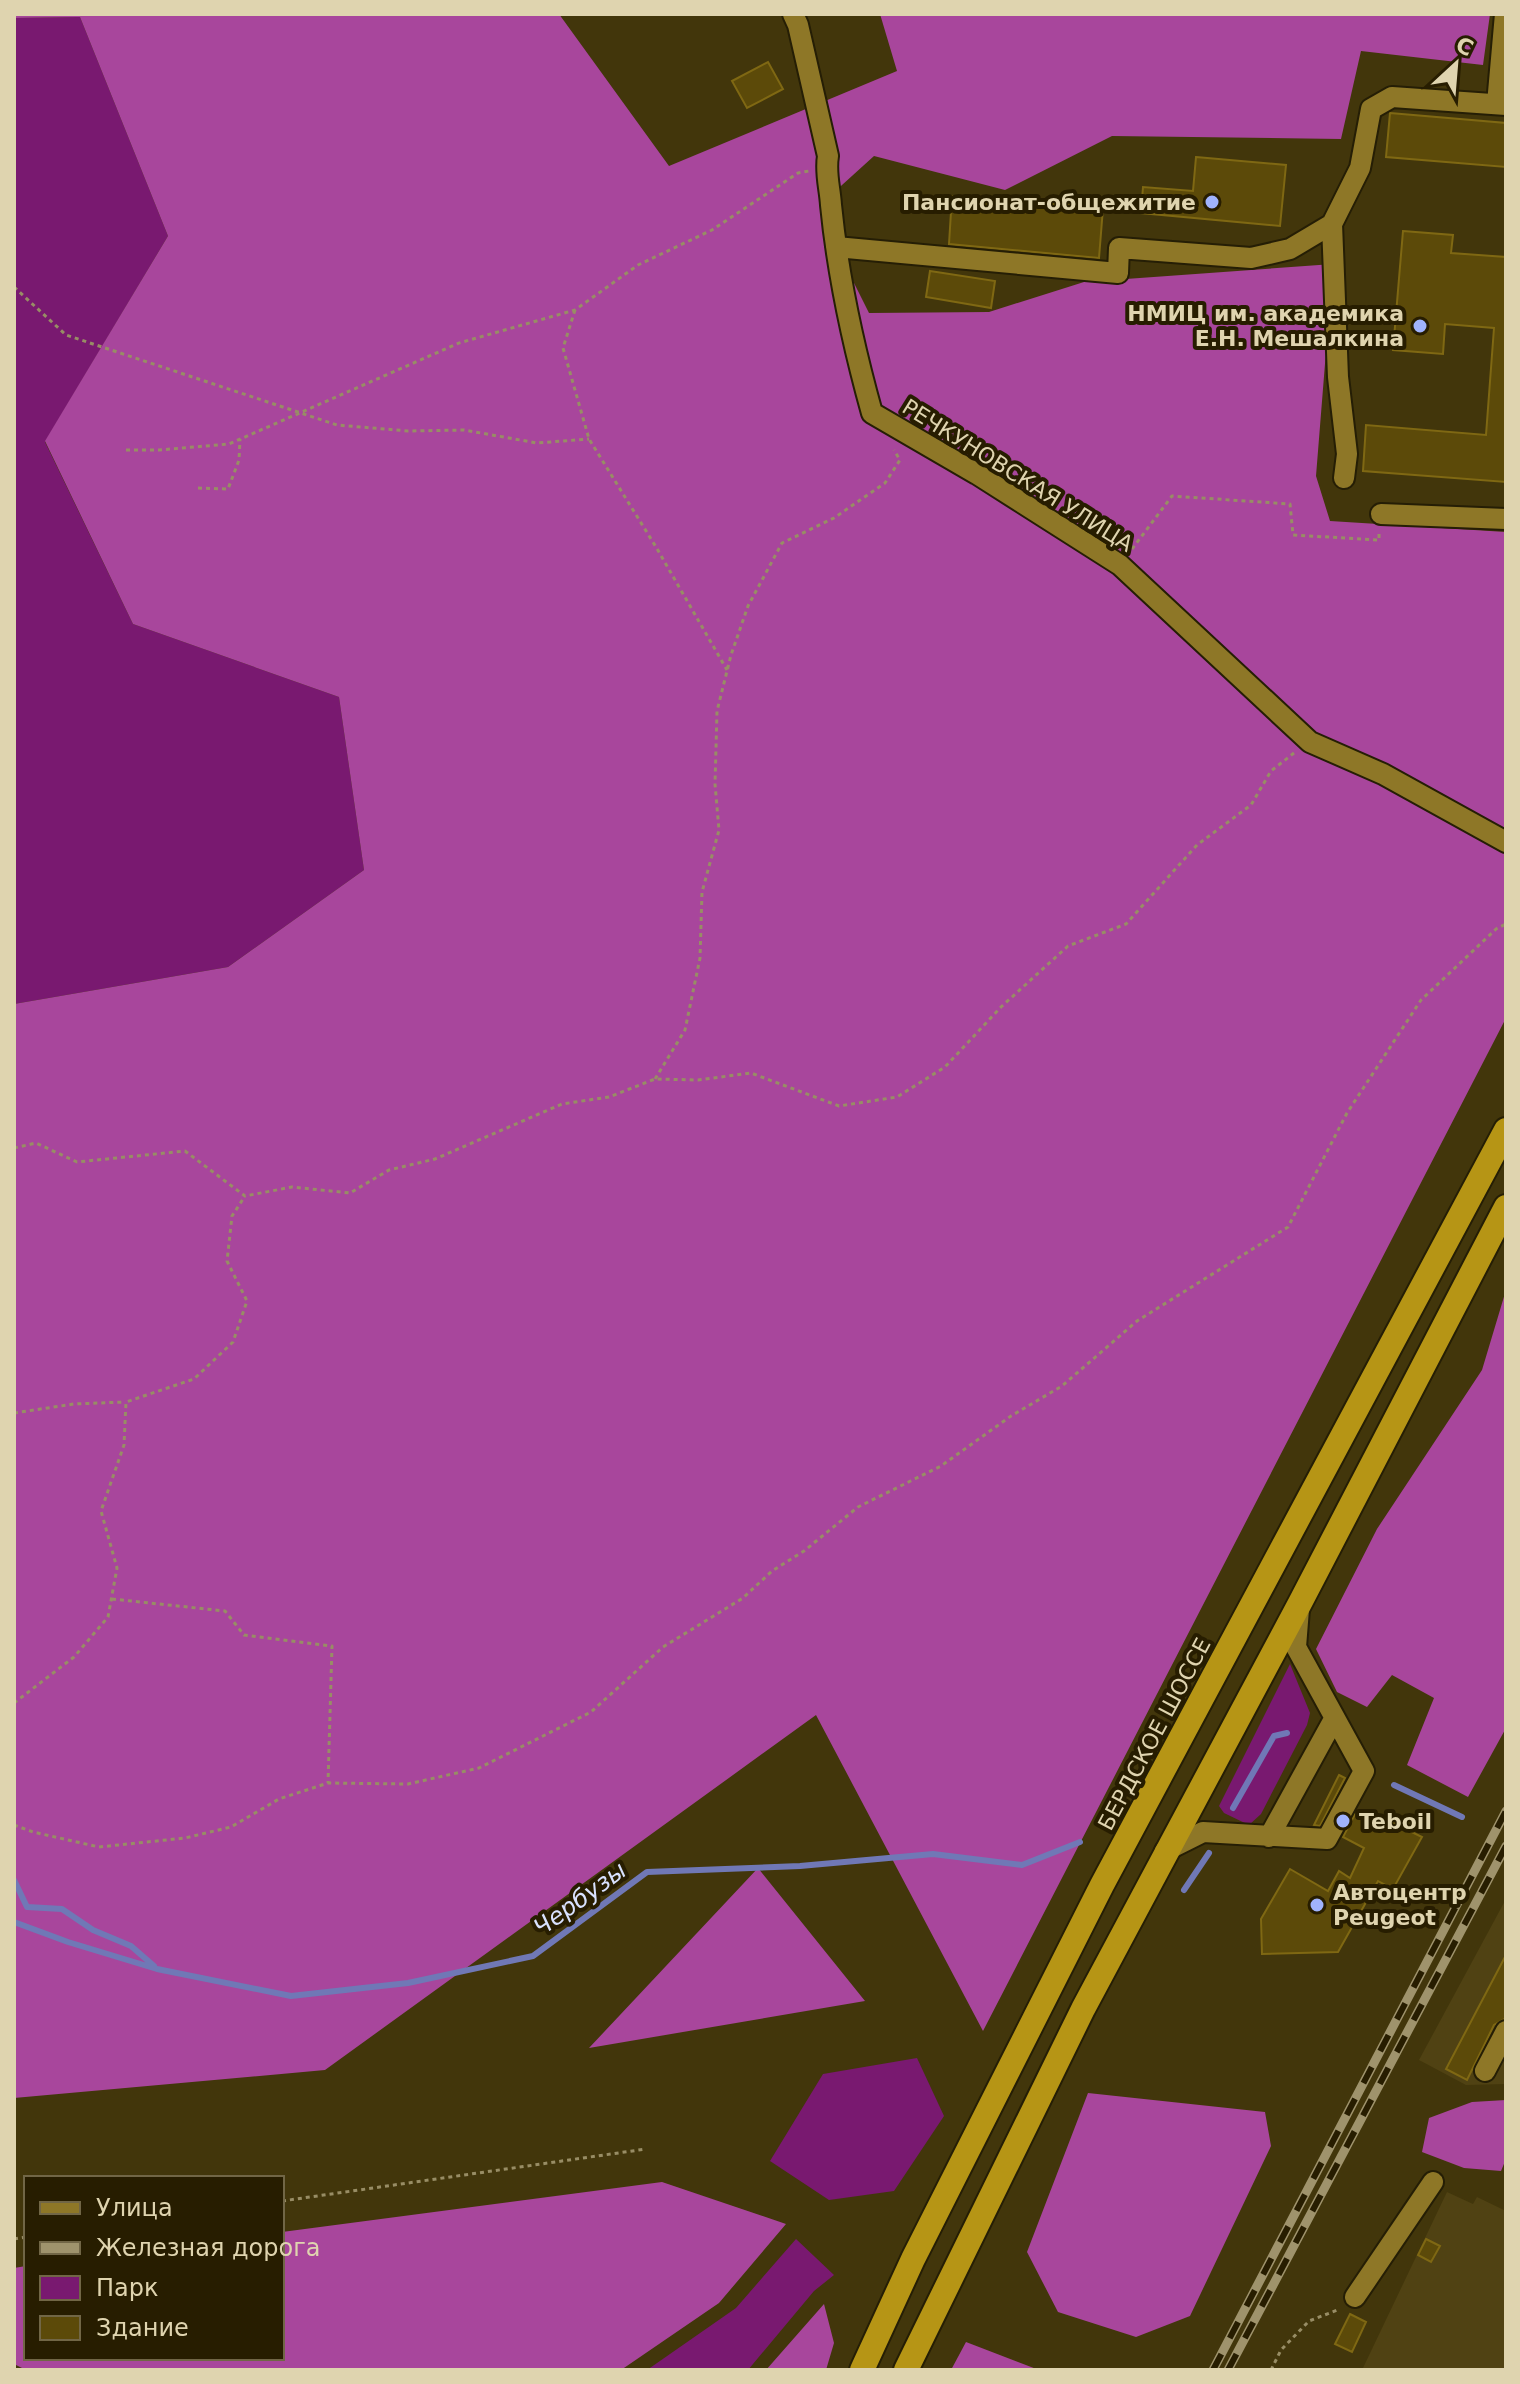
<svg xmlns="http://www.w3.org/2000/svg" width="1520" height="2384" viewBox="0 0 1520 2384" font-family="'DejaVu Sans',sans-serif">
  <rect width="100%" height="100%" fill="#42360b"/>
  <path fill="#504213" d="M 1506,1899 L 1506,2084 L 1466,2085 L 1419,2060 Z
    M 1447,2192 L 1473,2204 L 1477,2197 L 1506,2211 L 1506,2370 L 1362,2370 Z"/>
  <path fill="#791970" d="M 80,17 L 168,236 L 45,442 L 133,624 L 339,697 L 364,870 L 228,967 L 14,1004 L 14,18 Z
    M 1290,1664 L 1310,1713 L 1307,1725 L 1261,1814 L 1249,1825 L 1224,1813 L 1219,1806 Z
    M 917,2058 L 944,2116 L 894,2191 L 829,2200 L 770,2161 L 823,2074 Z
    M 796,2239 L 834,2275 L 814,2291 L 748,2370 L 647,2370 L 736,2308 Z"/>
  <path fill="#a8469c" d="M 14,14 L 559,14 L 669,166 L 897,71 L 880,14 L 1490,14 L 1483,65 L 1361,51 L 1341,139 L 1112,136 L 1005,190 L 874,156 L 831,195 L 836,247 L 869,313 L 989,312 L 1084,282 L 1333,264 L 1316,476 L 1330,521 L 1506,532 L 1506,1018 L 983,2031 L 816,1715 L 325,2070 L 14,2098 L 14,1004 L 228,967 L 364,870 L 339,697 L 133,624 L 45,441 L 168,236 L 80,17 L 14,18 Z
    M 1506,1290 L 1506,1728 L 1468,1797 L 1407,1765 L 1434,1698 L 1392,1675 L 1367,1707 L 1337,1692 L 1316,1649 L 1377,1529 L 1482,1370 Z
    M 758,1868 L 865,2001 L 589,2048 Z
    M 1088,2093 L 1265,2112 L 1271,2146 L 1190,2316 L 1136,2337 L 1058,2312 L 1027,2252 Z
    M 1506,2100 L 1506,2159 L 1501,2171 L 1464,2168 L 1422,2152 L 1429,2118 L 1472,2102 Z
    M 662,2182 L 786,2224 L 719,2303 L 621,2370 L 26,2370 L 14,2364 L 14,2268 L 26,2266 L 26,2358 L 282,2358 L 282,2232 Z
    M 824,2304 L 834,2343 L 826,2370 L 766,2370 Z
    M 966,2342 L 1039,2370 L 951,2370 Z"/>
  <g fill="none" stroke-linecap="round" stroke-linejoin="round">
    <path stroke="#7078b6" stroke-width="6" d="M 1394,1785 L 1462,1817
      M 1233,1808 L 1274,1736 L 1287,1733
      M 14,1880 L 27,1907 L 62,1909 L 93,1930 L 131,1946 L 154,1966
      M 1184,1890 L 1209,1853
      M 14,1922 L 68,1942 L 157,1969 L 291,1996 L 408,1983 L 533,1956 L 647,1872 L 800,1866 L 933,1854 L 1022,1865 L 1080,1842"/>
  </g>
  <path fill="#5c4a09" stroke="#7f6813" stroke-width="2" d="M 768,62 L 783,89 L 747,108 L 732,81 Z
    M 1390,113 L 1506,123 L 1506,167 L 1386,157 Z
    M 1196,157 L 1286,165 L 1280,226 L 1141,213 L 1143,187 L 1193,191 Z
    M 952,196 L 1103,208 L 1099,258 L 949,244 Z
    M 1403,231 L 1453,235 L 1451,253 L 1506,257 L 1506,482 L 1363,471 L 1366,425 L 1486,435 L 1494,328 L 1445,324 L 1443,354 L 1393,350 Z
    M 930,271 L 995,281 L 991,308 L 926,297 Z
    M 1339,1775 L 1345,1778 L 1320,1826 L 1314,1825 Z
    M 1355,1814 L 1377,1825 L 1381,1817 L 1422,1837 L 1393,1889 L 1378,1881 L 1338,1952 L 1262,1954 L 1261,1919 L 1290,1869 L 1328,1891 L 1339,1871 L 1350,1878 L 1364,1848 L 1343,1837 Z
    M 1506,1955 L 1506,2018 L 1494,2025 L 1467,2080 L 1446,2069 Z
    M 1426,2239 L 1440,2246 L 1431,2262 L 1418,2255 Z
    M 1350,2314 L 1366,2322 L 1352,2352 L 1335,2344 Z"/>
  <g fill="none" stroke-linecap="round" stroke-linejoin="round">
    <defs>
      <path id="minor" d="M 793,14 L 798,25 L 828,156 C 825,173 830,188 831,205 C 838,276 853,345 872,413 L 977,474 L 1120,565 L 1310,742 L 1383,774 L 1506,842
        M 1497,104 L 1505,14
        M 836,247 L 1118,273 L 1119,248 L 1251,258 L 1290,249 L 1332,224
        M 1344,478 L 1347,454 L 1338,377 L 1332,224 L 1360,168 L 1371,109 L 1392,97 L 1506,105
        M 1381,514 L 1506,519
        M 1269,1837 L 1334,1719
        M 1165,1851 L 1203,1832 L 1327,1839 L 1364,1771 L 1296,1647 L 1299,1609
        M 1485,2071 L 1506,2031
        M 1355,2297 L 1433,2182"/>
      <path id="highway" d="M 862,2370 L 913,2259 L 1102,1885 L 1506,1130
        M 906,2370 L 1083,2009 L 1300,1603 L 1506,1207"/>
    </defs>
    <use href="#minor" stroke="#251e05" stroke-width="24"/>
    <use href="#highway" stroke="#251e05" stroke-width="28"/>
    <path stroke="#988d65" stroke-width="3" stroke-dasharray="4 4" stroke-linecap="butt" d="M 14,287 L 66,335 L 337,425 L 408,431 L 464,430 L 537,443 L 589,439
      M 575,310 L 563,348 L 589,439 L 656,547 L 727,670
      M 126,450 L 159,450 L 229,444 L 459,343 L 575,310 L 638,265 L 712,230 L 798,173 L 809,171
      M 198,488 L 228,489 L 239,460 L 240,439
      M 1132,549 L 1172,496 L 1290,504 L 1293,535 L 1379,540 L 1379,534
      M 655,1079 L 685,1030 L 700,958 L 702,892 L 719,830 L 715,784 L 717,711 L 731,655 L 748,606 L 782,543 L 834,518 L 885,483 L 900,460 L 894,450
      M 14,1148 L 36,1143 L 77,1162 L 185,1151 L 245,1196 L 292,1187 L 350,1193 L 389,1170 L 435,1159 L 562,1104 L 609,1097 L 655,1079 L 698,1080 L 751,1073 L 839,1106 L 897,1097 L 945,1067 L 1001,1007 L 1068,946 L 1126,924 L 1197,845 L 1251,805 L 1271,771 L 1294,753
      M 14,1413 L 74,1404 L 125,1402
      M 112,1599 L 225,1611 L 244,1635 L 332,1646 L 328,1783
      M 14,1703 L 74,1657 L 108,1617 L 117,1568 L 101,1511 L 124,1445 L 126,1402 L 194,1379 L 233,1342 L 247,1301 L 227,1261 L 232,1216 L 245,1196
      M 14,1825 L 33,1832 L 99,1847 L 185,1838 L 231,1827 L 279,1799 L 328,1783 L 408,1784 L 479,1768 L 591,1712 L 663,1647 L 743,1598 L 772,1571 L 804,1551 L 858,1507 L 941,1466 L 1011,1416 L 1062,1386 L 1137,1321 L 1288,1227 L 1347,1113 L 1421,1000 L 1496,929 L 1506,924
      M 282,2201 L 646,2149
      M 14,2239 L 26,2237
      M 1271,2370 L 1281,2350 L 1309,2321 L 1340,2309"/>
    <use href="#minor" stroke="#8e7727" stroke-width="20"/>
    <use href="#highway" stroke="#b69515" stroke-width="24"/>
    <defs>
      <path id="rail" d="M 1213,2370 L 1506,1811
        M 1228,2370 L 1506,1846"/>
    </defs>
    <use href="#rail" stroke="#9f936c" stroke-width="9"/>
    <use href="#rail" stroke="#271d00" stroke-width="6" stroke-dasharray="18" stroke-linecap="butt"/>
  </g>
  <g fill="#a0b3fd" stroke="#271d00" stroke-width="3">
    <circle cx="1212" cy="202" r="8"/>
    <circle cx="1420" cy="326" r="8"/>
    <circle cx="1343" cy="1821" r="8"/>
    <circle cx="1317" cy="1905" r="8"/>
  </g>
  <g text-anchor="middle" stroke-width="8" stroke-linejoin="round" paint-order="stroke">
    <g font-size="22" font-weight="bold" fill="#dfd4af" stroke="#271d00" text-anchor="end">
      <text x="1196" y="210">Пансионат-общежитие</text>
      <text x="1404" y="321">НМИЦ им. академика<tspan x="1404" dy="25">Е.Н. Мешалкина</tspan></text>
      <text x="1359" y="1829" text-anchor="start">Teboil</text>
      <text x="1333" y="1900" text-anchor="start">Автоцентр<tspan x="1333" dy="25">Peugeot</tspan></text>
    </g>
    <g font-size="22" fill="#dfd4af" stroke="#271d00">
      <text transform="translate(1018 475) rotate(32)" y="8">РЕЧКУНОВСКАЯ УЛИЦА</text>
      <text transform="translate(1154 1734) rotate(-62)" y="8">БЕРДСКОЕ ШОССЕ</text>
    </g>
    <g font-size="24" font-style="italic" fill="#d9e2fe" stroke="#271d00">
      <text transform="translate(580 1899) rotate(-36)" y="8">Чербузы</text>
    </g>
  </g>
  <rect width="1520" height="2384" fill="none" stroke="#dfd4af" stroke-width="32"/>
  <rect x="24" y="2176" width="260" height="184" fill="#271d00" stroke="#716646" stroke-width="2"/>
  <rect x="40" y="2202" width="40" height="12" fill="#8e7727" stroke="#716646" stroke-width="2"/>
  <text x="96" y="2216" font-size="24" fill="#dfd4af">Улица</text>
  <rect x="40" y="2242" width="40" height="12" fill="#9f936c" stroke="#716646" stroke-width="2"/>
  <text x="96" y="2256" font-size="24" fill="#dfd4af">Железная дорога</text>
  <rect x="40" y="2276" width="40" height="24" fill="#791970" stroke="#716646" stroke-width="2"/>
  <text x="96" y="2296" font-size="24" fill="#dfd4af">Парк</text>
  <rect x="40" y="2316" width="40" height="24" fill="#5c4a09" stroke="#716646" stroke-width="2"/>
  <text x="96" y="2336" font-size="24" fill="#dfd4af">Здание</text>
  <g transform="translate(1456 64) rotate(26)" stroke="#271d00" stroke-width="6" paint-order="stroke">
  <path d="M0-6L14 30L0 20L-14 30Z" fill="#dfd4af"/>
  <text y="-12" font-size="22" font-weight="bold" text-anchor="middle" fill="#dfd4af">С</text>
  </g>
</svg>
